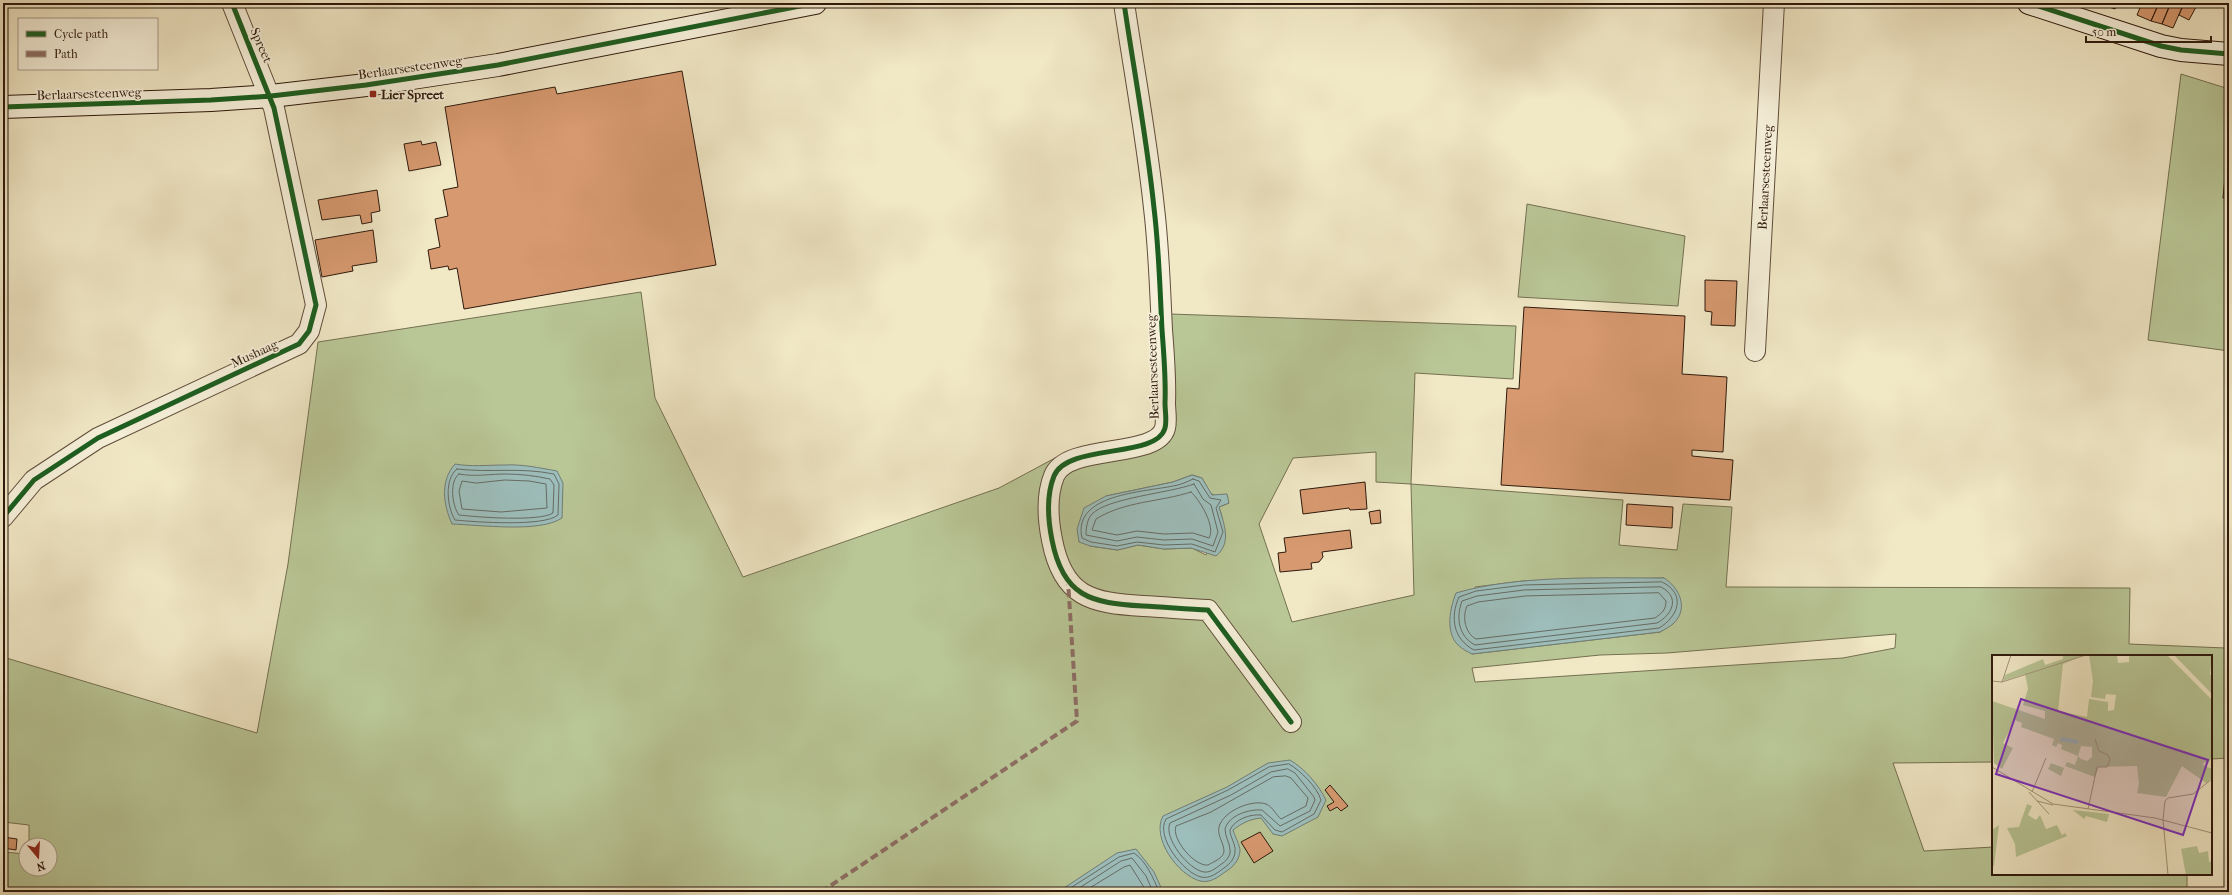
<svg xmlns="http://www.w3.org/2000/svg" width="2232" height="895" viewBox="0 0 2232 895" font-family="'IM FELL French Canon',serif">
  <rect width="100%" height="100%" fill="#f1e8c6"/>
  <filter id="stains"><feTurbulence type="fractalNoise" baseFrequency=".005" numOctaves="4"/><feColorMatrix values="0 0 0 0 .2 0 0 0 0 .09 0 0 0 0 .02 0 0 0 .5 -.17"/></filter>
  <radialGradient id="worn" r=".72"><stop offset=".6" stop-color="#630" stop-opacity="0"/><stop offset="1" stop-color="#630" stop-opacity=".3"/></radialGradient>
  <path fill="#b9c696" stroke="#747051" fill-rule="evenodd" d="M 2181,74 L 2229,89 L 2229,351 L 2148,340 Z
    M 1527,204 L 1685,236 L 1678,306 L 1518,297 Z
    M 641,292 L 655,398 L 743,577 L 999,488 L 1055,458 L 1150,438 L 1159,428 L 1170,314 L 1516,326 L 1513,379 L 1415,373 L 1411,484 L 1623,500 L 1619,545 L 1677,550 L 1683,504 L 1732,507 L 1726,587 L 2130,588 L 2129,644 L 2225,648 L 2229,630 L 2229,758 L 2211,759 L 2211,656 L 1993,656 L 1993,762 L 1893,763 L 1924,851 L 1993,847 L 1993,874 L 2187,874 L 2187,892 L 1788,892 L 1787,888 L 1760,892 L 3,892 L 3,852 L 26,854 L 26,869 L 50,869 L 50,845 L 29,845 L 29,825 L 3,822 L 3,657 L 257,733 L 288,564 L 318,342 ZM 1376,452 L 1376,482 L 1411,484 L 1414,595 L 1292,622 L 1259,524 L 1293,458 ZM 1192,475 L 1202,478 L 1210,493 L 1229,503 L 1219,507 L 1222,517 L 1206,555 L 1192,548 L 1164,549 L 1138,545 L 1117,550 L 1090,546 L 1106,496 L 1173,482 ZM 1664,578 L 1674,623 L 1660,632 L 1472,654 L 1475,587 L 1523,581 ZM 1896,634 L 1895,648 L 1843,658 L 1475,682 L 1472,668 L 1600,655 L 1667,653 Z"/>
  <path fill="#9dbfbd" stroke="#717d76" d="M 455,464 C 472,467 487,465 505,465 C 522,464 540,468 557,471 L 563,483 L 562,518 C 540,533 480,525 452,524 C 443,504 440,481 455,464 Z
    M 1192,475 L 1202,478 L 1212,495 L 1227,494 L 1229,503 L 1219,507 C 1224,524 1232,543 1216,556 L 1191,548 L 1164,549 L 1138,545 L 1118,550 L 1090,546 L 1079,542 L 1077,529 L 1084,508 L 1106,496 L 1173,482 Z
    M 1664,578 C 1679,587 1689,608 1674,623 C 1670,627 1665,629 1660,632 L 1472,654 C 1468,652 1462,649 1458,645 C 1445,632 1450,608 1456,593 C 1517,575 1599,578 1664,578 Z
    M 1290,760 C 1305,769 1318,784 1326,800 L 1318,817 L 1282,836 L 1273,834 L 1261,818 C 1250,819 1242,823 1233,830 C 1235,837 1240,845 1240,851 C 1239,861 1233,867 1225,872 C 1217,878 1210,883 1200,881 C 1178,875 1151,838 1163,816 L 1227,787 L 1268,763 Z
    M 1136,849 L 1154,872 L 1163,892 L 1058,892 L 1117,853 Z"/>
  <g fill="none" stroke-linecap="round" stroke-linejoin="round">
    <path stroke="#666c64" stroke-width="1" d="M 457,469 C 491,473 519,467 554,474 L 559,484 L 558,515 C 544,527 475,522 455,520 C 447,507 444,479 457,469 Z
      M 459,474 C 475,477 490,474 506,474 C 521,474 536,476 550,479 L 554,485 L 553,513 C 539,522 477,517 459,515 C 452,506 449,481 459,474 Z
      M 1193,479 L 1199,481 L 1210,498 L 1221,500 L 1216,508 L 1223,532 L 1215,552 L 1192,544 L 1164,545 L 1137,542 L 1117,546 L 1091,542 L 1082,538 C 1072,494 1144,492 1173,486 C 1180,485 1187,482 1193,479 Z
      M 505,480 L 529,481 L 546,484 L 547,508 L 501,512 L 462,509 L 459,491 L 462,481 L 476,483 Z
      M 1194,484 L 1203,499 L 1211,505 L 1218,532 L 1213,546 L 1192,539 L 1164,540 L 1137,537 L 1117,541 L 1086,535 C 1086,529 1087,519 1092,514 C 1107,498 1170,493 1194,484 Z
      M 1191,492 C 1200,500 1216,527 1209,538 L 1193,533 L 1164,534 L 1137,531 L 1117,535 L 1092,530 L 1096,519 C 1125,501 1160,502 1191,492 Z
      M 1662,582 C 1687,594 1678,617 1659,628 L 1474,650 C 1453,639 1450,617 1459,597 L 1476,591 L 1524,585 Z
      M 1661,587 C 1681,597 1672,615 1657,623 L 1475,645 C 1458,636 1456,617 1462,601 L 1477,596 L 1524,590 Z
      M 1659,593 L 1666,601 C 1666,610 1662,613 1655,618 L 1476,639 C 1465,633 1462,617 1467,606 L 1478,602 L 1525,596 Z
      M 1289,764 C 1301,771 1317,787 1321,800 L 1314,814 L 1282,832 L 1275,830 L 1261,815 C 1250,814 1235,819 1230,830 C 1230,837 1236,845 1235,851 C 1235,858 1230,864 1224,868 C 1217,873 1210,879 1201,877 C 1184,873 1155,837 1166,819 L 1228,790 L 1269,767 Z
      M 1288,769 L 1295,773 L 1314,797 L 1315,800 L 1310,811 L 1280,826 L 1262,810 C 1249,809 1229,815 1225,829 C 1225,837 1230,843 1230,850 C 1231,855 1226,861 1223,863 C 1217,867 1211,873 1204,872 C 1189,870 1163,838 1170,823 L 1231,795 L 1271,772 Z
      M 1286,776 L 1291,778 L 1308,798 L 1306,806 L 1281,819 C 1276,815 1273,807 1266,804 C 1252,799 1223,811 1219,827 C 1217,836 1224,843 1224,851 C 1224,858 1213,862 1208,865 C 1195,867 1171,839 1176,826 L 1211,812 L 1273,777 Z
      M 1064,892 L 1119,857 L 1134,853 C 1146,861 1154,879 1159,892
      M 1073,892 L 1121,861 L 1132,858 L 1146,876 L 1153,892
      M 1083,892 L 1124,867 L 1130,865 L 1147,892"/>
  </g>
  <path fill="#d7996f" stroke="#2e190c" d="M 2107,3 L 2117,3 L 2115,9 L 2106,6 Z
    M 2142,3 L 2159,3 L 2151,21 L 2137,15 Z
    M 2159,3 L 2170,4 L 2162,24 L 2151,21 Z
    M 2171,3 L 2184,3 L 2173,28 L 2162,24 Z
    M 2184,3 L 2196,7 L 2189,20 L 2179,15 Z
    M 682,71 L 716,265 L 464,309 L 457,268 L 449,270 L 448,266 L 431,269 L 428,250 L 440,247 L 435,219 L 448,216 L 443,190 L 458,187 L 445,107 L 555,87 L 557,94 Z
    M 421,141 L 422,145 L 436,142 L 441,165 L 409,171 L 404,144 Z
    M 2226,166 L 2229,168 L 2229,198 L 2223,198 Z
    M 377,190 L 380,211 L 371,213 L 372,222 L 362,224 L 360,215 L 322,220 L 318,200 Z
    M 373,230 L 377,262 L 352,266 L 353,271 L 322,277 L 315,240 Z
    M 1705,280 L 1737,281 L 1735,326 L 1711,325 L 1712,312 L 1705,311 Z
    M 1524,307 L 1685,316 L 1682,374 L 1727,377 L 1723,452 L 1692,450 L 1692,456 L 1733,460 L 1730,500 L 1501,485 L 1507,388 L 1519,389 Z
    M 1365,482 L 1367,509 L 1350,510 L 1349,508 L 1303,514 L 1300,490 Z
    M 1627,504 L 1673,507 L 1672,528 L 1626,525 Z
    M 1380,510 L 1381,523 L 1371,524 L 1369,512 Z
    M 1350,530 L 1352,548 L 1322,552 L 1323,557 L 1319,562 L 1311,563 L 1312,569 L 1280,572 L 1278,553 L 1286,552 L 1284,538 Z
    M 1330,785 L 1348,806 L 1341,811 L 1337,807 L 1330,811 L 1327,806 L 1334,802 L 1325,790 Z
    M 1260,832 L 1273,851 L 1254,863 L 1241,842 Z
    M 3,837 L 17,839 L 16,850 L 3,848 Z"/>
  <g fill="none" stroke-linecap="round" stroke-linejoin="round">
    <defs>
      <g id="street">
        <path d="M 1124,3 C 1134,71 1147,140 1154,208 C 1159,249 1160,290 1162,330 C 1164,355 1166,379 1165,403 C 1165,411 1167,421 1165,428 C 1157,459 1067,443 1054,476 C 1046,496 1048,520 1052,540 C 1063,597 1091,603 1143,606 C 1164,607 1186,609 1208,610 L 1291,722"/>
        <path id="s1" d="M 1755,351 L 1774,3"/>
        <path d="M 3,517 L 34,480 L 98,438 L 299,344 L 309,331 L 316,305 L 274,108 L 232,3"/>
      </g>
      <path id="secondary" d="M 2029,3 L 2161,46 L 2181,50 L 2229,54
        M 3,107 L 211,100 L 271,96 L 366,85 L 498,65 L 815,3"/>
    </defs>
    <use href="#street" stroke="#5f4d3a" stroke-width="22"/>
    <use href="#secondary" stroke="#2e190c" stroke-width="24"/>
    <use href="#street" stroke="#f6f0da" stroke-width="20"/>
    <use href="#secondary" stroke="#f6f0da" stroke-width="22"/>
    <path stroke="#8d6e63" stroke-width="4" stroke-dasharray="8 4" stroke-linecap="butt" d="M 821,892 L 1077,721 L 1068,581"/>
    <defs>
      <path id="cycleway" d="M 1124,3 C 1134,71 1147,140 1154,208 C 1159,249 1160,290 1162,330 C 1164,355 1166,379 1165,403 C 1165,411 1167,421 1165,428 C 1157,459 1067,443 1054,476 C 1046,496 1048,520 1052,540 C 1063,597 1091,603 1143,606 C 1164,607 1186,609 1208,610 L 1291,722
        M 2029,3 L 2161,46 L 2181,50 L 2229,54
        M 3,107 L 211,100 L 271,96 L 366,85 L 498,65 L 815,3
        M 3,517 L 34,480 L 98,438 L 299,344 L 309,331 L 316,305 L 274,108 L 232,3"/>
    </defs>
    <use href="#cycleway" stroke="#f6f0da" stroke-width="8"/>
    <use href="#cycleway" stroke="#1b5e20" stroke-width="5"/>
  </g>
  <rect fill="#8f2418" stroke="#f6f0da" stroke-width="1.5" x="369" y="90" width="8" height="8" rx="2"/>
  <g text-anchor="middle" stroke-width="3.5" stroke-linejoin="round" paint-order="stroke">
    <g font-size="13" fill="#2e190c" stroke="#f6f0da">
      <text transform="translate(262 45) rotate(67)" y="5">Spreet</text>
      <text transform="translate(410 67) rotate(-8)" y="5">Berlaarsesteenweg</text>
      <text transform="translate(89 93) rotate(-2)" y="5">Berlaarsesteenweg</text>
      <text dy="5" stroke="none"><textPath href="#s1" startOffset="174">Berlaarsesteenweg</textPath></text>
      <text transform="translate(254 353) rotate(-25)" y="5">Mushaag</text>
      <text transform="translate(1152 367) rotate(-92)" y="5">Berlaarsesteenweg</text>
    </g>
    <g font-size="13" font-weight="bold" fill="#2e190c" stroke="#f6f0da" text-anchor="start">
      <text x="381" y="99">Lier Spreet</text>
    </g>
  </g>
  <g transform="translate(1992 655)">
    <rect width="220" height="220" fill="#f1e8c6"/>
    <path d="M 71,0 L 92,0 L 71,9 L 66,56 L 95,62 L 97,44 L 116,47 L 116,56 L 122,55 L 124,40 L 114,39 L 113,44 L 99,42 L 101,26 L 97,0 L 125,0 L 126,8 L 137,7 L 137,0 L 175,0 L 220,45 L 220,102 L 216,109 L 212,107 L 211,110 L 220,114 L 220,123 L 214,128 L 190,111 L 174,142 L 145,138 L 147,129 L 145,111 L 107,112 L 103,122 L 73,111 L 75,107 L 83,110 L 86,101 L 69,94 L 70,90 L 66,88 L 64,92 L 60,90 L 62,84 L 29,72 L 30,68 L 23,65 L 11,88 L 21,93 L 10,114 L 2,108 L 0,46 L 53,64 L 53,56 L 31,50 L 36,34 L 33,19 L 11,26 L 13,20 L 51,4 L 53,10 L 71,4 ZM 89,91 L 100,92 L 100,102 L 95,106 L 89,104 L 86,101 ZM 182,0 L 220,0 L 218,20 L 220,20 L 220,39 ZM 59,108 L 72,113 L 69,121 L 56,114 ZM 35,149 L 40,151 L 36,160 L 44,165 L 48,160 L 54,174 L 65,170 L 70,180 L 73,178 L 75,181 L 24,202 L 23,189 L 15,173 L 27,172 ZM 81,155 L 117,159 L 115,167 L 94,161 L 92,164 ZM 7,170 L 2,211 L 0,212 L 0,175 ZM 205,191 L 207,198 L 216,196 L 217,207 L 220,206 L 220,220 L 194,220 L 189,194 Z" fill="#b9c696" fill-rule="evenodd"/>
    <path d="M 69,82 L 86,85 L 86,89 L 68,86 Z" fill="#9dbfbd"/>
    <path fill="none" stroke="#a3957c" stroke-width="1" d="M 0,26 L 10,27 L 94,0M 10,27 L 19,0M 0,112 L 61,149 L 163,163 L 220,178M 37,137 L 57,159M 40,137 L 54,103M 45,146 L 61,150M 96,154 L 105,112 L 115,112 L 118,105 L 116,100 L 107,96 L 103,84M 176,220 L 171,164 L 173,146 L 176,143 L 201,139 L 220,124"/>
    <path fill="#7b2cbf" fill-opacity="0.15" stroke="#7b2cbf" stroke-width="2" d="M 29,44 L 216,105 L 191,180 L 4,119 Z"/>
    <rect width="220" height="220" fill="none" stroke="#2e190c" stroke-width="2"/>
  </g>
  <rect width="2232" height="895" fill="none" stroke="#f1e8c6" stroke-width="16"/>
  <rect x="4" y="4" width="2224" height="887" fill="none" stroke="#2e190c" stroke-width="2"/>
  <rect x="8" y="8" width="2216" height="879" fill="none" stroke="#2e190c"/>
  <rect x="18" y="18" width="140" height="52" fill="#f6f0da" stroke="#a69a88"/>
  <rect x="26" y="31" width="20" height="6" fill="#1b5e20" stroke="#a69a88"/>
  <text x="54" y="38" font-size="12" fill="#2e190c">Cycle path</text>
  <rect x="26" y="51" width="20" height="6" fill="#8d6e63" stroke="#a69a88"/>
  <text x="54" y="58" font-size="12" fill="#2e190c">Path</text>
  <g transform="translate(38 857) rotate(162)"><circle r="19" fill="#f6f0da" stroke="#a69a88"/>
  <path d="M0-3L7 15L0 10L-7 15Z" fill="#8f2418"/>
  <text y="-6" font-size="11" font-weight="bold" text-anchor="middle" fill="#2e190c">N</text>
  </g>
  <path d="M2086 36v6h125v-6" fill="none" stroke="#2e190c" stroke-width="2"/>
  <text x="2092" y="36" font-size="12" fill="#2e190c" stroke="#f6f0da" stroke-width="3" paint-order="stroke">50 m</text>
  <rect width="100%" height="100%" filter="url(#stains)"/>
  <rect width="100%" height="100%" fill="url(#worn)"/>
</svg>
